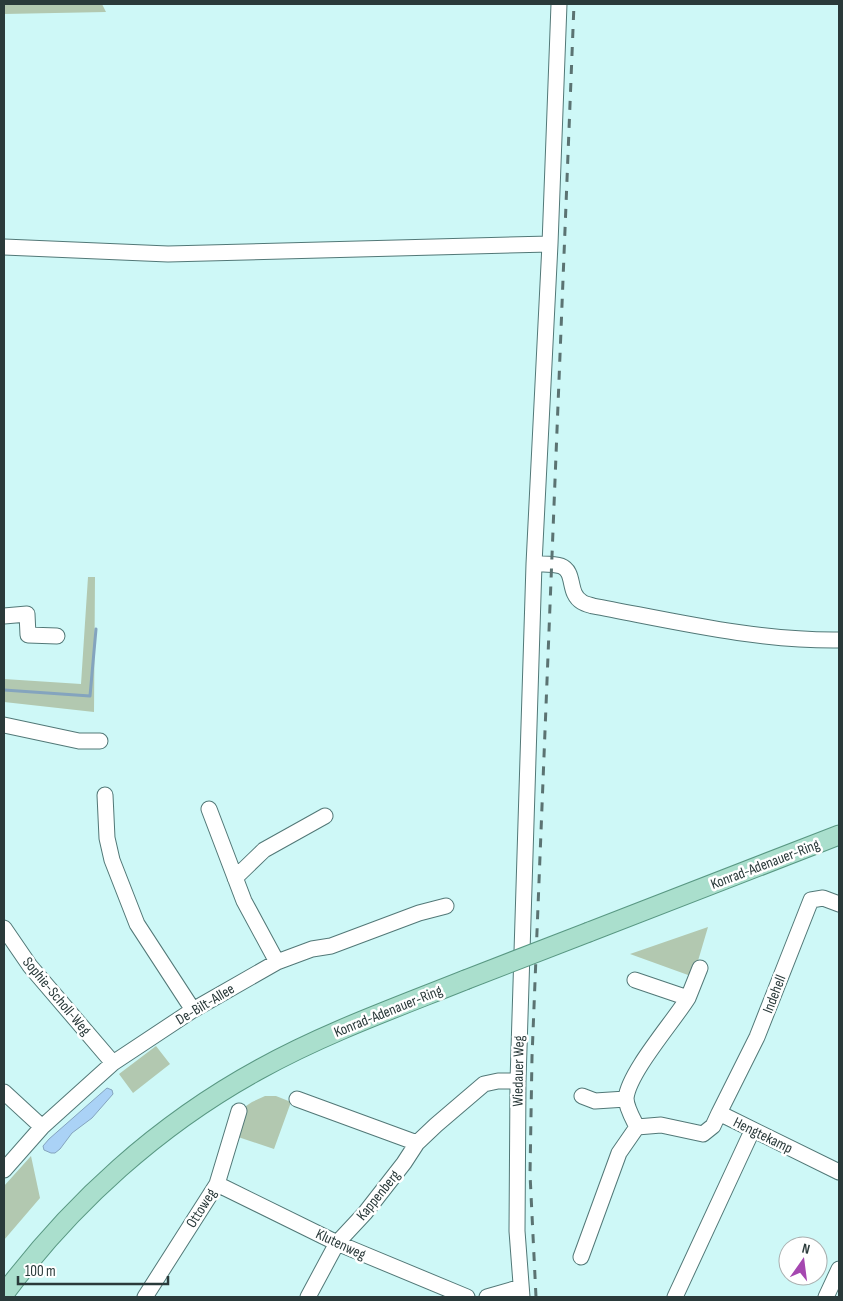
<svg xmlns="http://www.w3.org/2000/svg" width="843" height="1301" viewBox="0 0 843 1301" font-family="'Sofia Sans Condensed',sans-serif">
  <rect width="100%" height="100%" fill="#cef8f7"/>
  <path fill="#b2c8b0" d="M 4,4 L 102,4 L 106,12 L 4,14 Z
    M 88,577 L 95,577 L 94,712 L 4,702 L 4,679 L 81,684 Z
    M 708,927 L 695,971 L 688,975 L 630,954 Z
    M 156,1046 L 170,1064 L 133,1093 L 119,1074 Z
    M 265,1096 L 276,1096 L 291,1102 L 274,1149 L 235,1136 L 243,1108 L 252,1102 Z
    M 31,1156 L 40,1198 L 4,1240 L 4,1186 Z"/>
  <path fill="#aad2f6" stroke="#84a4be" d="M 107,1088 L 112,1090 L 113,1094 L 92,1118 L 72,1133 L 60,1149 L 55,1153 L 51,1153 L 44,1150 L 43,1146 L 49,1139 Z"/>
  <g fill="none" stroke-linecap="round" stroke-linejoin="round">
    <path stroke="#84a4be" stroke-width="3" d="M 4,690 L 90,696 L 96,629"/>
    <defs>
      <path id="minor" d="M 550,244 L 559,4
        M 4,247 L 168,254 L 550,244 L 534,564 L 518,1081 L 517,1231 L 522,1297
        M 534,564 C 543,564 553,563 561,566 C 576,572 567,593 582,602 C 585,604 590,605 593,606 C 674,621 756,641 839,640
        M 4,616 L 27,614 L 28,635 L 57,636
        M 4,725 L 79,741 L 100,741
        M 105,795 L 107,838 L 112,860 L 137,924 L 193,1010
        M 209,809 L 244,901 L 277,962
        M 235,878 L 264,850 L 325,816
        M 4,928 L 30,966 L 113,1063
        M 635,980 L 688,998 C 673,1022 629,1072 626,1098 C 626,1107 633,1119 637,1127
        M 688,998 L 700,968
        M 4,1092 L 42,1127
        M 582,1096 L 595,1101 L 626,1099
        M 297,1099 L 417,1143
        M 719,1113 L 757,1037 L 811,900 L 823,898 L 839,904
        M 4,1170 L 42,1127 L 113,1063 L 193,1010 L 277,962 L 312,949 L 331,946 L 419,913 L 446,906
        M 217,1184 L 337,1243 L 467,1297
        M 581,1257 L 619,1153 L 637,1127 L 661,1125 L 703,1134 L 713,1126 L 719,1113 L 839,1172
        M 145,1297 L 217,1184 L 239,1111
        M 308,1297 L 337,1243 L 365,1213 L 404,1163 L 417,1143 L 436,1125 L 484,1084 L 498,1081 L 518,1081
        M 487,1297 L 521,1287
        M 675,1297 L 752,1131
        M 826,1297 L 839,1269"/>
      <path id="major" d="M 589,932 L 839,835
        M 4,1294 C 72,1203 159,1124 260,1069 C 325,1033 395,1008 465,980"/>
    </defs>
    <use href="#minor" stroke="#527877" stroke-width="17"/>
    <use href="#major" stroke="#599883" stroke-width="21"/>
    <use href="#minor" stroke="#fff" stroke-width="15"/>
    <use href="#major" stroke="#aadfcd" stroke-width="19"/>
    <path stroke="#5b7372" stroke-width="3" stroke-dasharray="9 9" stroke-linecap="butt" d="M 536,1297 L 530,1174 L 532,1057 L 574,4"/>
    <defs>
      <path id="major-bridge" d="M 465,980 L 589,932"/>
    </defs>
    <use href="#major-bridge" stroke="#599883" stroke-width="21" stroke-linecap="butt"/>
    <use href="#major-bridge" stroke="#aadfcd" stroke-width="19"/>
  </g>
  <g text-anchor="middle" stroke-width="5" stroke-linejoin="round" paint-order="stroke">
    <g font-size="15" fill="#2a3a3a" stroke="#fff">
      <text transform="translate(765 864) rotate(-21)" y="5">Konrad-Adenauer-Ring</text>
      <text transform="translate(774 994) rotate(-69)" y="5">Indehell</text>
      <text transform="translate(57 996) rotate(50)" y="5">Sophie-Scholl-Weg</text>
      <text transform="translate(205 1004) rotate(-31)" y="5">De-Bilt-Allee</text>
      <text transform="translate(388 1011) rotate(-22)" y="5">Konrad-Adenauer-Ring</text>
      <text transform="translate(518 1071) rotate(-89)" y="5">Wiedauer Weg</text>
      <text transform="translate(763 1135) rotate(26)" y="5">Hengtekamp</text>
      <text transform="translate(378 1195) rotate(-51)" y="5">Kappenberg</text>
      <text transform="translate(201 1208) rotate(-58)" y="5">Ottoweg</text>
      <text transform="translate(341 1244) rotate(25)" y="5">Klutenweg</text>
    </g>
  </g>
  <rect width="843" height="1301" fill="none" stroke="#2a3a3a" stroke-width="10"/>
  <g transform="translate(803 1261) rotate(14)"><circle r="24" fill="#ffffff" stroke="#aab0b0"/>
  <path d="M0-4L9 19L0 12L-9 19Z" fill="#a547b0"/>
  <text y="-8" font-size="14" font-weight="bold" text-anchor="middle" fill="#2a3a3a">N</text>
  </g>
  <path d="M18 1276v8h150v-8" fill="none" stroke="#2a3a3a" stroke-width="2.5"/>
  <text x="25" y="1276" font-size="15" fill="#2a3a3a" stroke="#ffffff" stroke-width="4" paint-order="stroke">100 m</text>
</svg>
